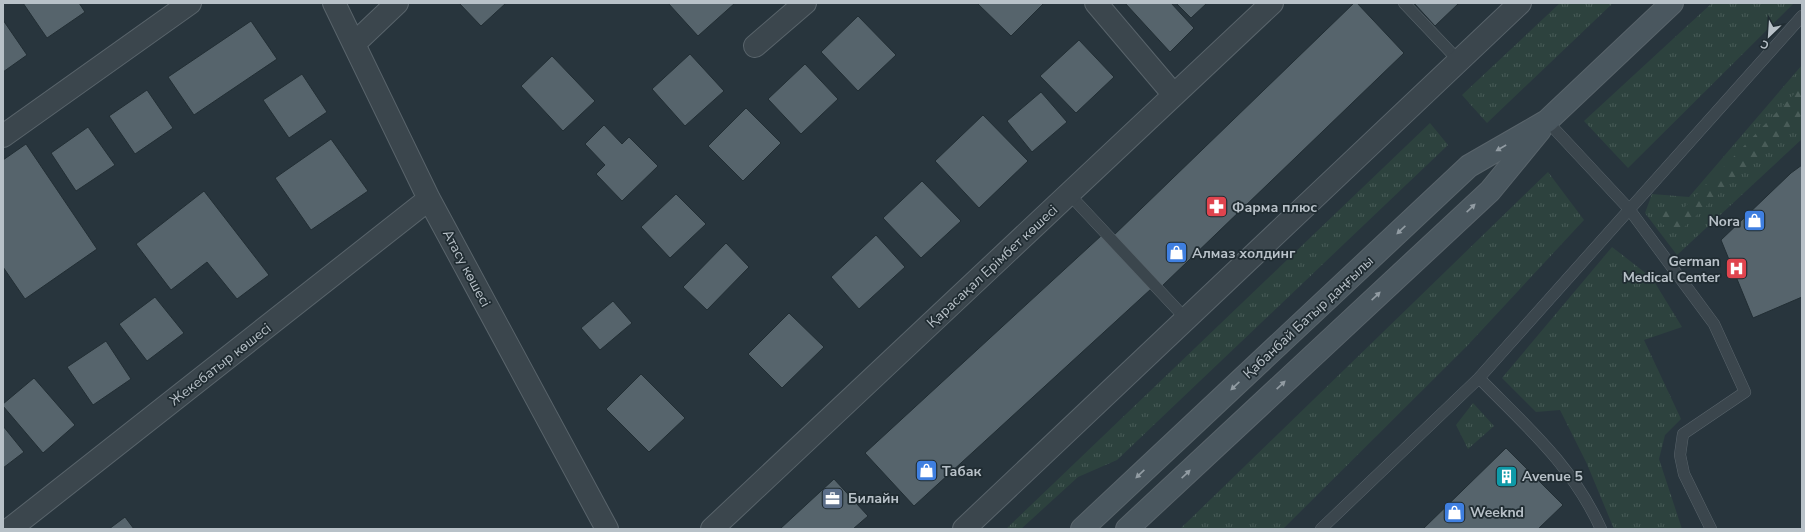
<svg xmlns="http://www.w3.org/2000/svg" width="1805" height="532" viewBox="0 0 1805 532" font-family="'Nunito Sans',sans-serif">
  <defs>
    <pattern id="grass-tufts" width="24" height="20" patternUnits="userSpaceOnUse"><rect width="24" height="20" fill="#2d423e"/><path d="M3 7l-1-3M5 7V3M7 7l1-3M15 17l-1-3M17 17v-4M19 17l1-3" fill="none" stroke="#495c58"/></pattern>
    <pattern id="forest-firs" width="22" height="20" patternUnits="userSpaceOnUse"><rect width="22" height="20" fill="#2d423e"/><path d="M5 1l3.5 6h-7zM16 11l3.5 6h-7z" fill="#495c58"/></pattern>
  </defs>
  <rect width="100%" height="100%" fill="#28353d"/>
  <path fill="url(#grass-tufts)" d="M 1560,3 L 1613,3 L 1487,123 L 1462,95 Z
    M 1712,3 L 1794,3 L 1628,168 L 1584,121 Z
    M 1802,65 L 1802,139 L 1677,255 L 1645,213 L 1652,194 L 1689,197 Z
    M 1430,123 L 1448,145 L 1117,460 L 1078,477 L 1021,529 L 1006,529 Z
    M 1548,172 L 1584,220 L 1467,346 L 1283,529 L 1180,529 Z
    M 1612,247 L 1652,278 L 1682,327 L 1644,340 L 1681,419 L 1665,435 L 1659,459 L 1682,529 L 1614,529 L 1587,464 L 1560,410 L 1536,412 L 1502,378 Z
    M 1473,403 L 1494,426 L 1468,449 L 1456,425 Z"/>
  <path fill="url(#forest-firs)" d="M 1802,86 L 1802,115 L 1679,232 L 1671,230 L 1656,220 L 1664,209 L 1681,211 Z"/>
  <path fill="#56646c" stroke="#222e34" d="M 23,3 L 79,3 L 85,12 L 47,38 Z
    M 459,3 L 506,3 L 481,26 Z
    M 668,3 L 735,3 L 698,36 Z
    M 977,3 L 1044,3 L 1011,36 Z
    M 1125,3 L 1171,3 L 1194,28 L 1170,52 Z
    M 1176,3 L 1207,3 L 1191,18 Z
    M 1354,3 L 1357,3 L 1404,53 L 1161,287 L 1112,237 Z
    M 1414,3 L 1459,3 L 1435,26 Z
    M 858,16 L 896,55 L 858,91 L 821,52 Z
    M 3,20 L 27,55 L 3,72 Z
    M 251,21 L 277,59 L 194,115 L 168,77 Z
    M 1079,40 L 1114,77 L 1076,113 L 1040,76 Z
    M 690,54 L 724,91 L 685,126 L 652,89 Z
    M 552,56 L 595,101 L 563,131 L 521,86 Z
    M 805,64 L 838,99 L 801,134 L 768,99 Z
    M 302,74 L 327,112 L 289,138 L 263,100 Z
    M 147,90 L 173,128 L 135,154 L 109,116 Z
    M 1041,92 L 1067,122 L 1032,152 L 1007,121 Z
    M 746,108 L 781,143 L 743,181 L 708,146 Z
    M 983,115 L 1028,161 L 979,208 L 935,161 Z
    M 604,125 L 622,144 L 629,137 L 658,166 L 622,201 L 596,174 L 605,165 L 585,144 Z
    M 88,127 L 115,165 L 76,191 L 51,153 Z
    M 331,139 L 368,191 L 311,230 L 275,178 Z
    M 26,144 L 97,249 L 25,299 L 3,267 L 3,160 Z
    M 1802,165 L 1802,297 L 1753,318 L 1721,240 L 1791,173 Z
    M 922,181 L 961,221 L 921,258 L 883,218 Z
    M 204,191 L 269,275 L 237,299 L 207,262 L 171,290 L 136,244 Z
    M 676,194 L 706,224 L 670,258 L 641,227 Z
    M 876,235 L 905,267 L 859,309 L 831,277 Z
    M 1102,235 L 1151,289 L 914,506 L 865,453 Z
    M 726,243 L 749,267 L 707,310 L 683,287 Z
    M 155,297 L 184,333 L 147,361 L 119,324 Z
    M 613,301 L 632,323 L 600,350 L 581,328 Z
    M 789,313 L 824,347 L 782,388 L 748,354 Z
    M 106,341 L 131,379 L 93,405 L 67,367 Z
    M 641,374 L 685,418 L 649,452 L 606,409 Z
    M 34,378 L 75,425 L 43,453 L 3,406 L 3,404 Z
    M 3,426 L 24,452 L 3,468 Z
    M 1506,448 L 1563,505 L 1538,529 L 1423,529 Z
    M 834,479 L 868,516 L 853,529 L 780,529 Z
    M 125,517 L 134,529 L 109,529 Z"/>
  <g fill="none" stroke-linecap="round" stroke-linejoin="round">
    <defs>
      <path id="lane" d="M 1404,3 L 1459,61
        M 1547,121 L 1629,209 L 1714,324 L 1745,392 L 1683,434 L 1680,455 L 1684,474 L 1711,529
        M 1069,194 L 1186,319
        M 1479,378 C 1527,427 1572,465 1601,529
        M 1321,529 L 1479,378 L 1802,16"/>
      <path id="street" d="M 334,3 L 429,199 L 607,529
        M 1096,3 L 1174,95
        M 355,43 L 397,3
        M 755,46 L 805,3
        M 3,136 L 190,3
        M 10,529 L 429,199
        M 712,529 L 1272,3
        M 964,529 L 1520,3"/>
      <path id="secondary" d="M 1082,529 L 1469,166 L 1547,121 L 1672,3
        M 1127,529 L 1490,191 L 1540,130"/>
    </defs>
    <use href="#lane" stroke="#59646b" stroke-width="12"/>
    <use href="#street" stroke="#59646b" stroke-width="24"/>
    <use href="#secondary" stroke="#59646b" stroke-width="24"/>
    <use href="#lane" stroke="#3b464d" stroke-width="11"/>
    <use href="#street" stroke="#3b464d" stroke-width="22"/>
    <use href="#secondary" stroke="#4a575f" stroke-width="22"/>
  </g>
  <defs><path id="oneway-solid" d="M-6-.8H1V-3.2L6.5 0L1 3.2V.8H-6Z"/></defs>
  <g fill="#929ca3">
    <use href="#oneway-solid" transform="translate(1501 148) rotate(150)"/>
    <use href="#oneway-solid" transform="translate(1471 208) rotate(-43)"/>
    <use href="#oneway-solid" transform="translate(1401 230) rotate(137)"/>
    <use href="#oneway-solid" transform="translate(1376 296) rotate(-43)"/>
    <use href="#oneway-solid" transform="translate(1281 385) rotate(-43)"/>
    <use href="#oneway-solid" transform="translate(1235 386) rotate(137)"/>
    <use href="#oneway-solid" transform="translate(1140 474) rotate(137)"/>
    <use href="#oneway-solid" transform="translate(1186 474) rotate(-43)"/>
  </g>
  <defs>
    <symbol id="pharmacy-square" viewBox="-11 -11 22 22"><rect x="-9" y="-9" width="18" height="18" rx="4" fill="#e0444e" stroke="#202c32"/><path d="M-2-6h4v4h4v4h-4v4h-4v-4h-4v-4h4Z" fill="#fff"/></symbol>
    <symbol id="shop-square" viewBox="-11 -11 22 22"><rect x="-9" y="-9" width="18" height="18" rx="4" fill="#3f7fe0" stroke="#202c32"/><path d="M-5-2.5h2.3a2.7 3.5 0 0 1 5.4 0H5L5.5 6h-11ZM-1.5-2.5h3a1.5 2.3 0 0 0-3 0Z" fill="#fff"/></symbol>
    <symbol id="hospital-square" viewBox="-11 -11 22 22"><rect x="-9" y="-9" width="18" height="18" rx="4" fill="#e0444e" stroke="#202c32"/><path d="M-5-5h3v3.5h4V-5h3V5h-3V1.5h-4V5h-3Z" fill="#fff"/></symbol>
    <symbol id="building-square" viewBox="-11 -11 22 22"><rect x="-9" y="-9" width="18" height="18" rx="4" fill="#0f9aa8" stroke="#202c32"/><path d="M-4-6H4V6H1V3H-1V6H-4ZM-2.5-4.3h1.7v1.8h-1.7ZM.8-4.3h1.7v1.8H.8ZM-2.5-1h1.7V.8h-1.7ZM.8-1h1.7V.8H.8Z" fill="#fff"/></symbol>
    <symbol id="office-square" viewBox="-11 -11 22 22"><rect x="-9" y="-9" width="18" height="18" rx="4" fill="#5c6f8a" stroke="#202c32"/><path d="M-6-3h4V-5.5h4V-3h4V5H-6ZM-1-4.5V-3h2v-1.5ZM-6 0V1H6V0Z" fill="#fff"/></symbol>
  </defs>
  <g fill-rule="evenodd">
    <use href="#pharmacy-square" x="1204" y="194" width="25" height="25"/>
    <use href="#shop-square" x="1742" y="208" width="25" height="25"/>
    <use href="#shop-square" x="1164" y="240" width="25" height="25"/>
    <use href="#hospital-square" x="1724" y="256" width="25" height="25"/>
    <use href="#shop-square" x="914" y="458" width="25" height="25"/>
    <use href="#building-square" x="1494" y="464" width="25" height="25"/>
    <use href="#office-square" x="820" y="486" width="25" height="25"/>
    <use href="#shop-square" x="1442" y="500" width="25" height="25"/>
  </g>
  <g text-anchor="middle" stroke-width="3.5" stroke-linejoin="round" paint-order="stroke">
    <g font-size="14" font-weight="bold" fill="#b8c1c8" stroke="#202c32" text-anchor="start">
      <text x="1232" y="212">Фарма плюс</text>
      <text x="1740" y="226" text-anchor="end">Nora</text>
      <text x="1192" y="258">Алмаз холдинг</text>
      <text x="1720" y="266" text-anchor="end">German<tspan x="1720" dy="16">Medical Center</tspan></text>
      <text x="942" y="476">Табак</text>
      <text x="1522" y="481">Avenue 5</text>
      <text x="848" y="503">Билайн</text>
      <text x="1470" y="517">Weeknd</text>
    </g>
    <g font-size="14" fill="#b8c1c8" stroke="#202c32">
      <text transform="translate(992 266) rotate(-43)" y="5">Қарасақал Ерімбет көшесі</text>
      <text transform="translate(467 268) rotate(62)" y="5">Атасу көшесі</text>
      <text transform="translate(1308 317) rotate(-43)" y="5">Қабанбай Батыр даңғылы</text>
      <text transform="translate(220 364) rotate(-38)" y="5">Жекебатыр көшесі</text>
    </g>
  </g>
  <rect width="1805" height="532" fill="none" stroke="#b8c1c8" stroke-width="8"/>
  <g transform="translate(1769 36) rotate(205)" stroke="#202c32" stroke-width="3" paint-order="stroke">
  <path d="M0-3L7 15L0 10L-7 15Z" fill="#b8c1c8"/>
  <text y="-6" font-size="11" font-weight="bold" text-anchor="middle" fill="#b8c1c8">С</text>
  </g>
</svg>
